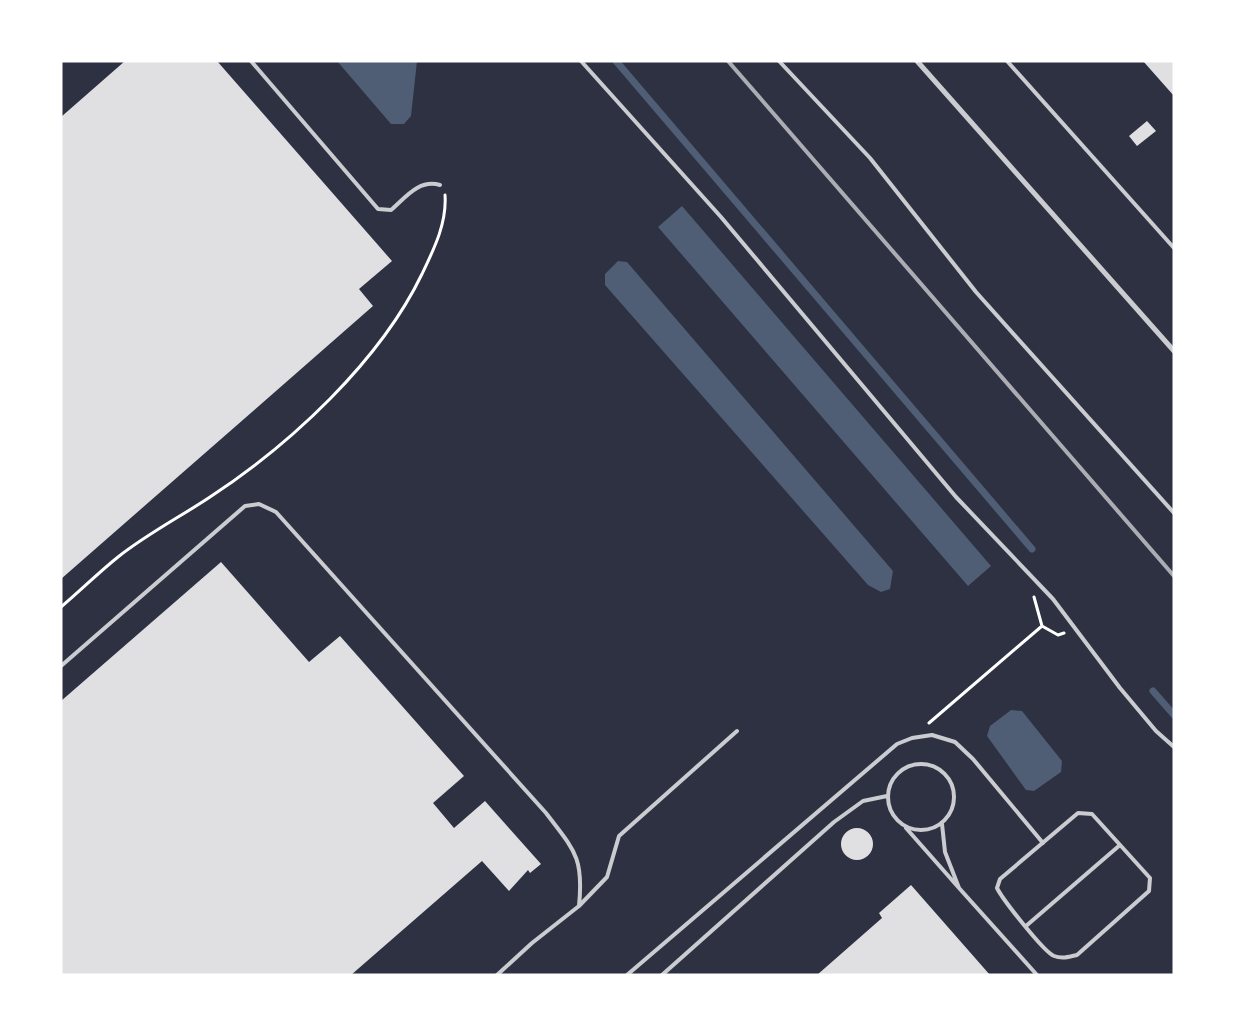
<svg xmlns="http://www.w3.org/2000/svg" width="1235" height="1036" viewBox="0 0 1235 1036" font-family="'Playfair Display',serif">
  <rect width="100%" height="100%" fill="#2d3142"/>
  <path fill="#4f5d75" d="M 337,61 L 417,61 L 411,116 L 404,124 L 391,124 Z
    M 682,206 L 991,566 L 968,586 L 658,227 Z
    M 618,261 L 627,262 L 893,571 L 890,589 L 881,592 L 868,585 L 605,285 L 605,274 Z
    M 1011,710 L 1022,711 L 1062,761 L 1061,772 L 1034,791 L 1026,790 L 987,736 L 990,726 Z"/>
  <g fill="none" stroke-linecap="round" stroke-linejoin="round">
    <path stroke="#4f5d75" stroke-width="7" d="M 616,61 L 1032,549
      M 1153,691 L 1174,715"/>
  </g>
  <path fill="#e0e0e3" d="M 125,61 L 217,61 L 392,261 L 359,289 L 373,306 L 61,579 L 61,117 Z
    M 1143,61 L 1174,61 L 1174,96 Z
    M 1147,121 L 1156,131 L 1137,146 L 1129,136 Z
    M 221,562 L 309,662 L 340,636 L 464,776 L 433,803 L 454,828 L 485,801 L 541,864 L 530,873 L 528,870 L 509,891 L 482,861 L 351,975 L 61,975 L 61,701 Z
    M841 844a16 16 0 1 1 32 0a16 16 0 1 1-32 0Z
    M 911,885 L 990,975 L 817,975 L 882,918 L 879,913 Z"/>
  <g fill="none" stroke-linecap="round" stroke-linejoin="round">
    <path stroke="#fff" stroke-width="3" d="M 1034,597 L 1042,626
      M 61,607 C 80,591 98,573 118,557 C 147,534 180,517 210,497 C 291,444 380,361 422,274 C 434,249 447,223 445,195
      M 929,723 L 1042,626 L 1058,635 L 1064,633"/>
    <path stroke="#caccd0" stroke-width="4" d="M 251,61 L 378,209 L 391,210 C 406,197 419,179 440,185
      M 581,61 L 721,217 L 956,497 L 1053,599 L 1120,688 L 1156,731 L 1174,747
      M 779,61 L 870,158 L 976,292 L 1174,513
      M 1007,61 L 1174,248
      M 61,666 L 245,506 L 259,504 L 276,512 L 546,813 C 574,850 584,857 579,906 L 532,943 L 497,975
      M888 797a33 33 0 1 1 66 0a33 33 0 1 1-66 0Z
      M 1078,813 L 1092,814 L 1150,878 L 1149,891 L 1077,955 C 1069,957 1062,959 1054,956 C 1044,952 1003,900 997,888 L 1000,879 Z
      M 906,828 L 959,888 L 945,852 L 942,824
      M 959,888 L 1037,975
      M 579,906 L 607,877 L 619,836 L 737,731
      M 1026,926 L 1120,845
      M 627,975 L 897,744 L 912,738 L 932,735 L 955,742 L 973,759 L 1043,843
      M 662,975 L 834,822 L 863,801 L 887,796"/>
    <path stroke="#caccd0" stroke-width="5" d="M 917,61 L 1174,351"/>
    <path stroke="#abadb3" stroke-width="4" d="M 728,61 L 1174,576"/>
  </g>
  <rect width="1235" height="1036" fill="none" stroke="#ffffff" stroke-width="125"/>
</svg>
